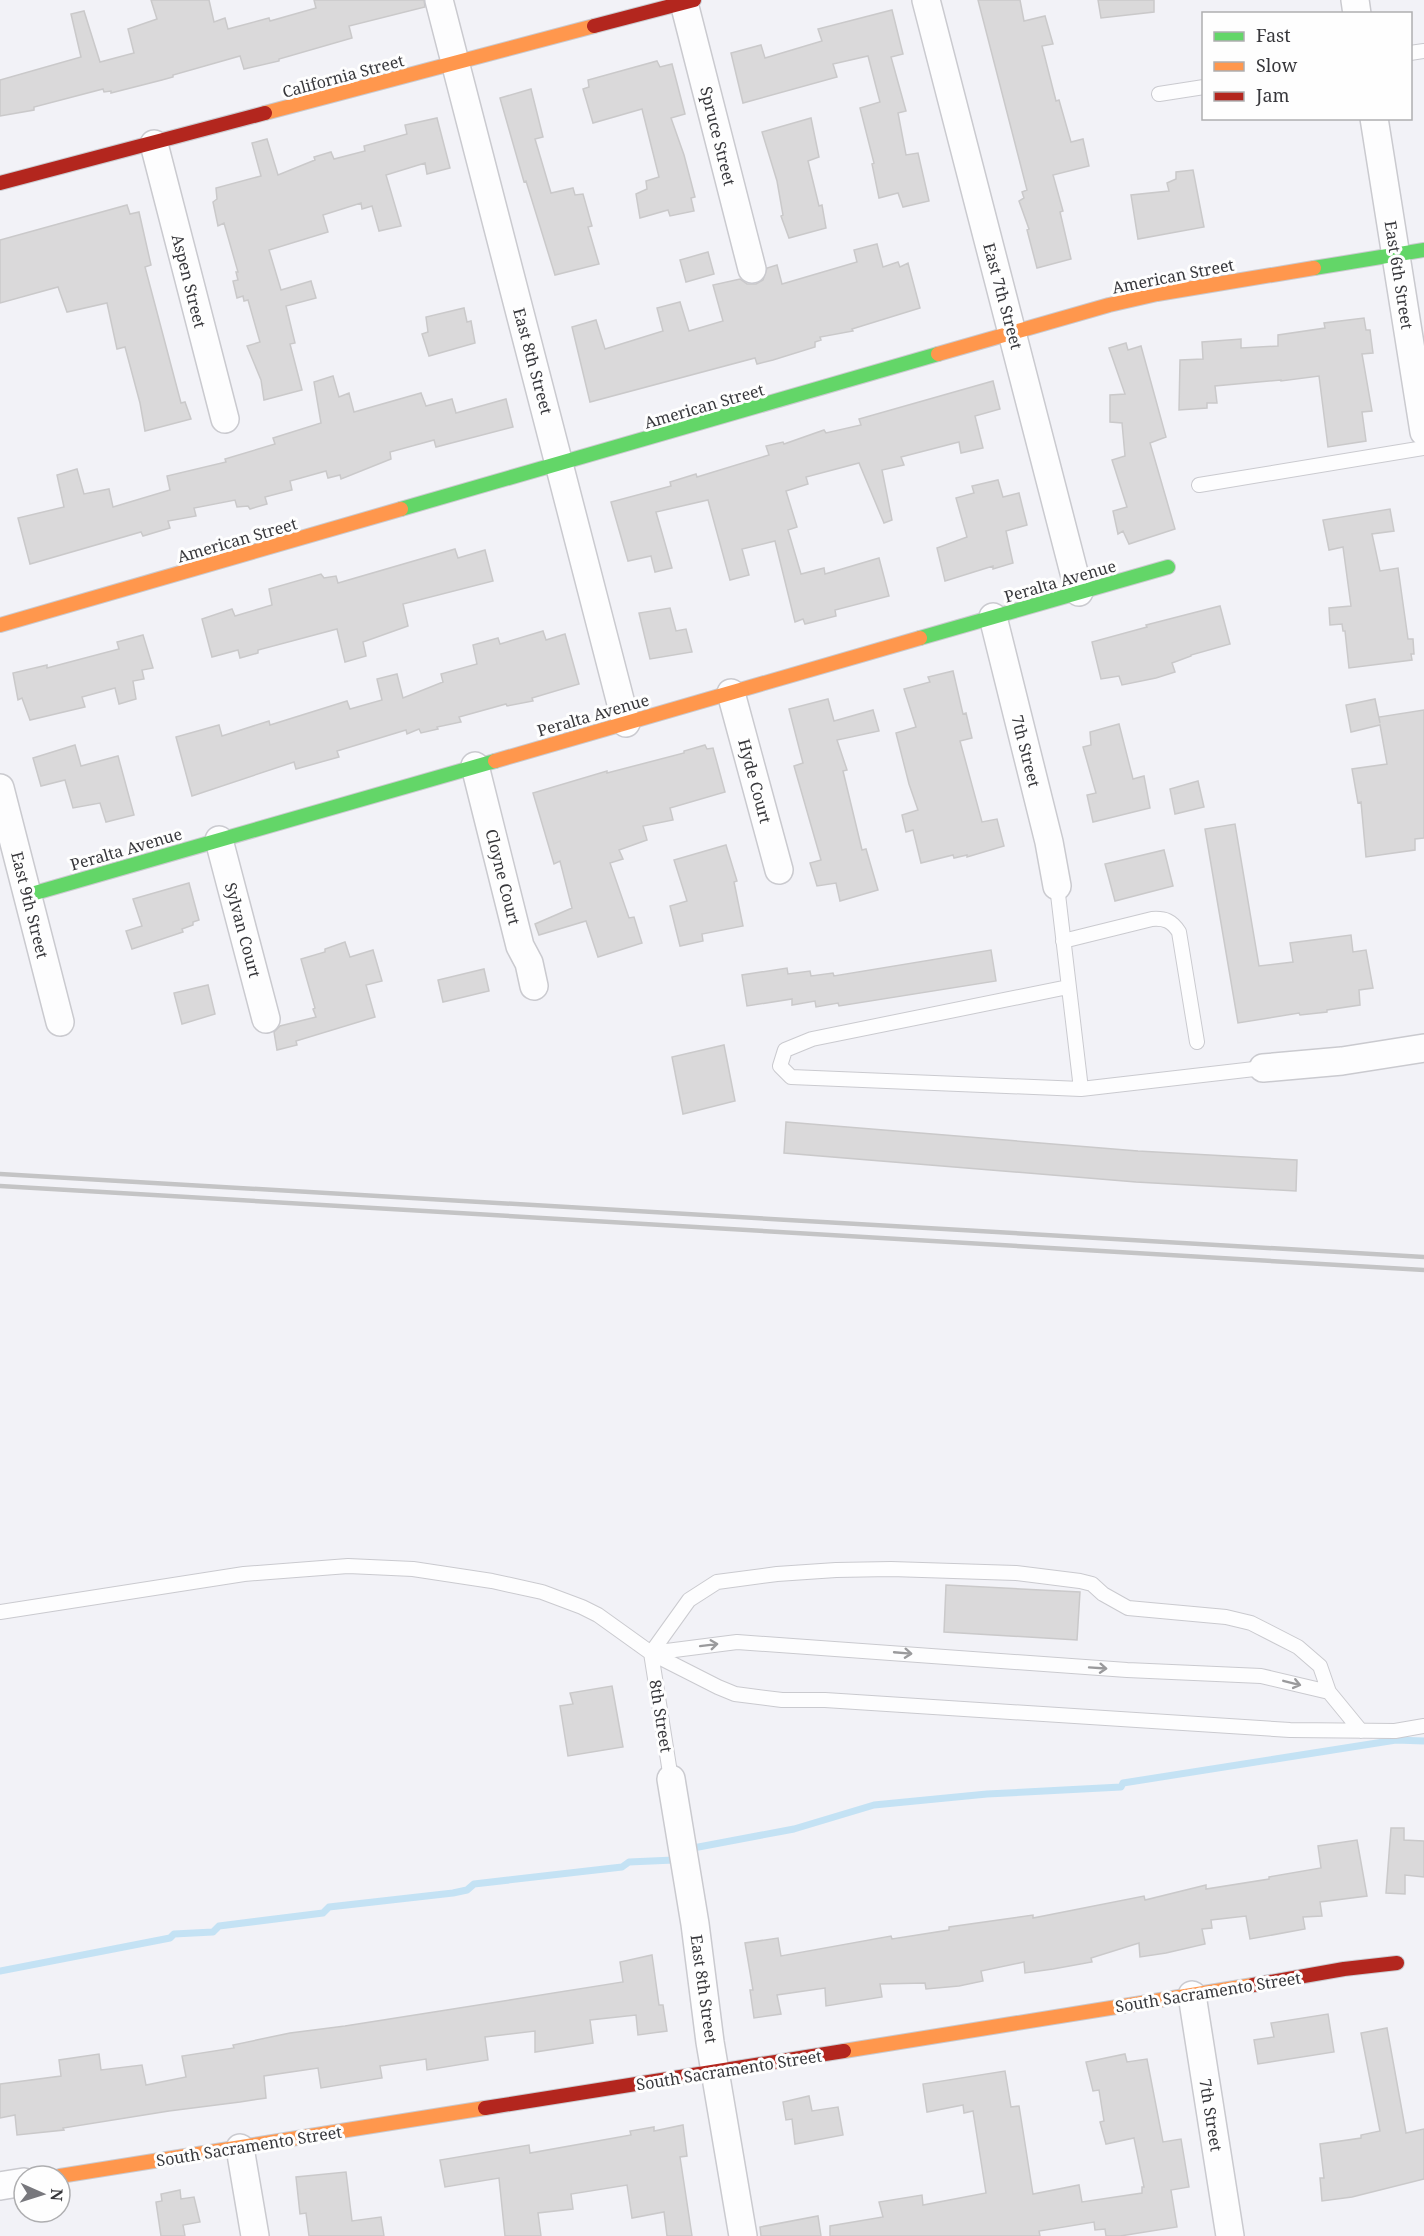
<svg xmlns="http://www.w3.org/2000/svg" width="1424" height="2236" viewBox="0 0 1424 2236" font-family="'Noto Serif',serif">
  <rect width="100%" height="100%" fill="#f2f2f7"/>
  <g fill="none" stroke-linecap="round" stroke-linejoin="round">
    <path stroke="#c4e2f4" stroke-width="7" d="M 688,1849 L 794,1829 L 874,1805 L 987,1794 L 1121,1787 L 1123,1783 L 1396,1740 L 1424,1741
      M 0,1971 L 170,1938 L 174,1934 L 213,1932 L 219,1926 L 323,1913 L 329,1907 L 453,1893 L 467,1890 L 474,1884 L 622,1867 L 629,1862 L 674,1860 L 677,1857"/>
  </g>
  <path fill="#dad9da" stroke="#cac9ca" stroke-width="1.5" d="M 151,0 L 209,0 L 214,22 L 225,18 L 228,29 L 269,18 L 270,21 L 316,8 L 314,0 L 424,0 L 425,7 L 349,26 L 352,38 L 279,59 L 279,61 L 244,69 L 240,56 L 173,75 L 173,77 L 162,80 L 111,93 L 111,91 L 104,92 L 103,89 L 34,107 L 34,110 L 0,116 L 0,80 L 81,57 L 71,14 L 84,11 L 100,62 L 134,53 L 128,29 L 157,19 Z
    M 978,0 L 1020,0 L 1024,21 L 1045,16 L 1053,44 L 1042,46 L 1056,101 L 1059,100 L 1071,142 L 1083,139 L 1089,166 L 1053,175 L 1063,211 L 1060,212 L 1071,259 L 1037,268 L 1027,230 L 1029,229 L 1019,201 L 1024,198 L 1022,192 L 1027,190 Z
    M 1098,0 L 1154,0 L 1154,12 L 1101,18 Z
    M 892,10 L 903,54 L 891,57 L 906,111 L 898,113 L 906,155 L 918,153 L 929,201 L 903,207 L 898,193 L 879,198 L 872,164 L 874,163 L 860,108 L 880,102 L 868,56 L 833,64 L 837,77 L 743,103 L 731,53 L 761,45 L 765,58 L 822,41 L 818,29 Z
    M 657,61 L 660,67 L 672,64 L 685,114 L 671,118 L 684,155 L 695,197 L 691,198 L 694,211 L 670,216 L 668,210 L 640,218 L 636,194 L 647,189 L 646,181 L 659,177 L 642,109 L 593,123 L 583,89 L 589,87 L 588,80 Z
    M 531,89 L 543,137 L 535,139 L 551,193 L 573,188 L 575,195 L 583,194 L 592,226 L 588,227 L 599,264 L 555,275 L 526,181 L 524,182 L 500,98 Z
    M 437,118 L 450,168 L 427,174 L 425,163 L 386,175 L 401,226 L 379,231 L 372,206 L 362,209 L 361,203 L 323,215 L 328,232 L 269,250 L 281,290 L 311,281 L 316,298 L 286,306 L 295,343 L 290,344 L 302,390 L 264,400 L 261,380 L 247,346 L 260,342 L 248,300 L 244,301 L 243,296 L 237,298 L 233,281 L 238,280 L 236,272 L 238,272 L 224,223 L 218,226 L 213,202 L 217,199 L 216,188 L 261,176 L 252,143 L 267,139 L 278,175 L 315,160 L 314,157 L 331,152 L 334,159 L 365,151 L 364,146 L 407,134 L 405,125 Z
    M 811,118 L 819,157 L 808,161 L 819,206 L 822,205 L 826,228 L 789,238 L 781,216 L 783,215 L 777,181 L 762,132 Z
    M 1193,170 L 1204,227 L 1138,239 L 1131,195 L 1169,191 L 1167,183 L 1176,179 L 1176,172 Z
    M 127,205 L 130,214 L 139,212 L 151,265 L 145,267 L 181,403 L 185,402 L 191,419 L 145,431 L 140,403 L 125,347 L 117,349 L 107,303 L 67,312 L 58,287 L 0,303 L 0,240 Z
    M 877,244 L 883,267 L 898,262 L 900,267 L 908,263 L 920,308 L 852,329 L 853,331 L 820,337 L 821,340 L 815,342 L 815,347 L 773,360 L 757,364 L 755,358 L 590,402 L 572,327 L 596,320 L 605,349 L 663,331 L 657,308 L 680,302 L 689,331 L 723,321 L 713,285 L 740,279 L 747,284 L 756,284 L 763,280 L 767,268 L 777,265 L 782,284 L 857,262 L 854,250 Z
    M 708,252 L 714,274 L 686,282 L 680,260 Z
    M 464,308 L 467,322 L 471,321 L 475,343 L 429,356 L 422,334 L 428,332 L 426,317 Z
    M 1364,318 L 1366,330 L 1370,330 L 1373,353 L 1362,354 L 1372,411 L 1362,412 L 1366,441 L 1328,447 L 1319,376 L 1281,381 L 1281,380 L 1215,386 L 1217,403 L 1207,403 L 1207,408 L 1179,410 L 1180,360 L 1203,359 L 1202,342 L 1241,339 L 1241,348 L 1278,346 L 1278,335 L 1325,328 L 1324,323 Z
    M 1126,343 L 1128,350 L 1141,346 L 1166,437 L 1150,443 L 1175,529 L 1129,544 L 1123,531 L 1118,534 L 1113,511 L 1127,507 L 1112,460 L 1125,456 L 1122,423 L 1110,422 L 1110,395 L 1125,394 L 1109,348 Z
    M 333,376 L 339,397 L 349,393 L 354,412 L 421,393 L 426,406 L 452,399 L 456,413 L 506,399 L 513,427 L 436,447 L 434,440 L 390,452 L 391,459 L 341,479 L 340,475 L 328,478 L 326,471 L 290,481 L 292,490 L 265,497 L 267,504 L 250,509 L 248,506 L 237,507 L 235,500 L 194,508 L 196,516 L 168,521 L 170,528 L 143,536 L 141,532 L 30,564 L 18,518 L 64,507 L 57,475 L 77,469 L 84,494 L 109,489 L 113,507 L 170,490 L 167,476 L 226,462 L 225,459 L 275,444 L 273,438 L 321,423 L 314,382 Z
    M 993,381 L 1000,409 L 975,416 L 983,448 L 961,453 L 959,442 L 901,457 L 904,465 L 882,470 L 892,520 L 884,523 L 859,463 L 806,477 L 808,484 L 786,491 L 797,527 L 788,530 L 801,574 L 824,568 L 825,574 L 879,558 L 889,596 L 835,610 L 836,616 L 805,624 L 803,619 L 795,622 L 775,541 L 742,549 L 749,575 L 730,580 L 708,500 L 656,512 L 672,568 L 655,572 L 651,556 L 628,561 L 611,502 L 671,486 L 670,482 L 696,474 L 697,477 L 769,455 L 766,446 L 783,442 L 784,444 L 824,430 L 826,433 L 861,425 L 859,419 Z
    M 998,480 L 1003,497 L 1019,493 L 1027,525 L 1006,531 L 1013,563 L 993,569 L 993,566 L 945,581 L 937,548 L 967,537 L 956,498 L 974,493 L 972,486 Z
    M 1390,509 L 1394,531 L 1372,534 L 1380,571 L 1398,568 L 1408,639 L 1413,639 L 1414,654 L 1411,654 L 1412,660 L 1349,668 L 1345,631 L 1343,631 L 1342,624 L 1330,625 L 1329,608 L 1351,606 L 1343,547 L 1329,550 L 1323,520 Z
    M 455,549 L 458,558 L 485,550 L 493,581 L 403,604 L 408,626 L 363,642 L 366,656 L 345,662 L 337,629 L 258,650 L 258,653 L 240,658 L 238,650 L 212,657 L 202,619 L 232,609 L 235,616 L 272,605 L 269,589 L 321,574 L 324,578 L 336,576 L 338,583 Z
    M 1220,606 L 1230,644 L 1191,655 L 1191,656 L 1172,663 L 1175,672 L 1156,678 L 1122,685 L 1119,676 L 1101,679 L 1092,642 L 1147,627 L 1146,625 Z
    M 670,608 L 676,631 L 686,629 L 692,652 L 650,659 L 639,613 Z
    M 543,631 L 546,640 L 565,634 L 579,684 L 532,698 L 533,701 L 507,706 L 506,704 L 459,717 L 461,722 L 437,727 L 438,729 L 421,733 L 419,729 L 407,734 L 406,730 L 337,751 L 339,757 L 296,769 L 294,762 L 192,796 L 176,737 L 219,725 L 222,736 L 269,721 L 270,725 L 347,701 L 350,709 L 382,700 L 377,679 L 397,674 L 403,698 L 443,682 L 441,674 L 477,664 L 473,645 L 498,638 L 500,644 Z
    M 143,635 L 153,668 L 142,670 L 144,679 L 133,681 L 136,699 L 119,704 L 115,688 L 82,697 L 85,707 L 30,720 L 22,698 L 18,700 L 13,673 L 47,665 L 47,668 L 119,649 L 117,642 Z
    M 953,671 L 963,714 L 966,713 L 972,738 L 960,741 L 982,822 L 997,819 L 1004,846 L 967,857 L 967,855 L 954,858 L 953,855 L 921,863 L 913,830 L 906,832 L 902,815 L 918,810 L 909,784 L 896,733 L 916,727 L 904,689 L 930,682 L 928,677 Z
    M 828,699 L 834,721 L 873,710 L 879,731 L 837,740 L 847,770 L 843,771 L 862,850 L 866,849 L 878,890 L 840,901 L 836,883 L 817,886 L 810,863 L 821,860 L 794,766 L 803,763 L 789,709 Z
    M 1375,699 L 1380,723 L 1379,717 L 1424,710 L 1424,838 L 1415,839 L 1415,850 L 1366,857 L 1361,802 L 1358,803 L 1352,769 L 1387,764 L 1380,725 L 1351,732 L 1346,705 Z
    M 1119,724 L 1133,779 L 1144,776 L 1150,808 L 1093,822 L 1087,795 L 1096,793 L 1083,747 L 1091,745 L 1090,732 Z
    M 75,745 L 81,766 L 118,756 L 134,815 L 106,822 L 100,803 L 73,808 L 65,780 L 41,786 L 33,758 Z
    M 705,745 L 707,749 L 713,748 L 725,792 L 670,808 L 673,820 L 643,826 L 647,840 L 619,850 L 623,859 L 610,863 L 629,918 L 634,917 L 642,943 L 598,957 L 586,921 L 539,935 L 535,924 L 572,908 L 560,861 L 554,864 L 533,793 L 607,771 L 607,773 L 684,753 L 684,751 Z
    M 1198,781 L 1204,807 L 1175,814 L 1170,789 Z
    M 1235,824 L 1259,966 L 1293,962 L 1290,943 L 1351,935 L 1353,952 L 1366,950 L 1373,988 L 1359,990 L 1360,1005 L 1327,1010 L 1327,1012 L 1300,1015 L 1299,1013 L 1238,1023 L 1205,829 Z
    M 726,845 L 737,881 L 734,882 L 743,926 L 702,934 L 703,941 L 680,946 L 670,906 L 687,901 L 674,860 Z
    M 1164,850 L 1173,886 L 1115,901 L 1105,864 Z
    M 189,883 L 199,920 L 193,922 L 193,925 L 182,929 L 183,932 L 132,949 L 126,931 L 142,926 L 133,899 Z
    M 345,942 L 350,957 L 373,950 L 382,981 L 366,985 L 375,1017 L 296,1041 L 297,1045 L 277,1050 L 274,1032 L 280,1026 L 316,1017 L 313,1009 L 315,1008 L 301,959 L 325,952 L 325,949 Z
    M 991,950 L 996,981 L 839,1006 L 838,1003 L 816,1007 L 815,1001 L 792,1005 L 792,999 L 747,1006 L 742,975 L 787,968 L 788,974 L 810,971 L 811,976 L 833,973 L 834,976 Z
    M 484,969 L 489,991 L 443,1002 L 438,980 Z
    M 208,985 L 215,1014 L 182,1024 L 174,993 Z
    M 724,1045 L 735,1101 L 683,1114 L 672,1057 Z
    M 786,1122 L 1138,1151 L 1297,1160 L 1296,1191 L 1136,1182 L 784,1153 Z
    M 946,1585 L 1080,1592 L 1077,1640 L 944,1632 Z
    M 612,1686 L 623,1747 L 568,1756 L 560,1706 L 573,1704 L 570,1693 Z
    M 1391,1828 L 1404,1828 L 1404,1840 L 1424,1841 L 1424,1877 L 1405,1875 L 1405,1894 L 1386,1893 Z
    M 1357,1840 L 1367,1896 L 1320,1902 L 1322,1916 L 1303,1917 L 1305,1929 L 1250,1939 L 1246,1916 L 1211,1920 L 1212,1928 L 1202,1929 L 1205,1944 L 1166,1953 L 1140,1957 L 1139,1943 L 1091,1958 L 1092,1962 L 1053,1969 L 1025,1973 L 1024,1962 L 981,1971 L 983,1981 L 959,1986 L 926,1989 L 925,1983 L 880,1984 L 882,1997 L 826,2006 L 825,1988 L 777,1995 L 781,2014 L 754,2018 L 750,1990 L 753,1990 L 745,1943 L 778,1938 L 781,1956 L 891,1936 L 892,1939 L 949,1930 L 949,1927 L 1033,1915 L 1033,1918 L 1144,1896 L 1145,1900 L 1206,1885 L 1206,1889 L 1269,1879 L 1269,1877 L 1321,1868 L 1318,1846 Z
    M 652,1955 L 659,2005 L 663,2005 L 667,2031 L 638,2035 L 636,2015 L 590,2020 L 593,2043 L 535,2052 L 535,2031 L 485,2037 L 488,2060 L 427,2070 L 426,2059 L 380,2066 L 382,2078 L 321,2088 L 318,2068 L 264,2076 L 266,2098 L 240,2102 L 169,2111 L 63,2128 L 64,2130 L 17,2135 L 15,2115 L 0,2118 L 0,2084 L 61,2076 L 59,2060 L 99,2054 L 101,2070 L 142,2065 L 146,2085 L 186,2077 L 182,2056 L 234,2048 L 233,2045 L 290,2033 L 345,2026 L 623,1982 L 620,1962 Z
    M 1328,2014 L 1334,2052 L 1258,2064 L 1254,2040 L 1274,2037 L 1271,2023 Z
    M 1387,2028 L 1406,2133 L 1424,2129 L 1424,2179 L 1352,2197 L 1322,2201 L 1320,2178 L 1324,2178 L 1320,2144 L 1361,2138 L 1361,2135 L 1380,2131 L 1361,2033 Z
    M 1125,2054 L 1127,2062 L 1147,2059 L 1163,2142 L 1181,2139 L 1189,2187 L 1171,2190 L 1177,2227 L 1120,2236 L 1106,2236 L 1105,2229 L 1095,2230 L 1094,2222 L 1039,2231 L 1040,2236 L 830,2236 L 830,2226 L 883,2217 L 879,2202 L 922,2195 L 923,2205 L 986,2193 L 973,2111 L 964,2113 L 963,2105 L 927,2112 L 923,2084 L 1005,2071 L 1011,2107 L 1019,2106 L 1033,2194 L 1079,2185 L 1082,2202 L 1142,2193 L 1142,2187 L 1144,2187 L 1134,2138 L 1106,2144 L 1100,2122 L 1104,2121 L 1099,2090 L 1093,2091 L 1086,2062 Z
    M 809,2096 L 812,2111 L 838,2107 L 843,2135 L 795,2144 L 792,2119 L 786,2120 L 783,2102 Z
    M 683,2125 L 687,2156 L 680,2157 L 692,2236 L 667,2236 L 664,2212 L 632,2218 L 627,2185 L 571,2194 L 573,2209 L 538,2213 L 541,2236 L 505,2236 L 499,2178 L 445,2187 L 440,2160 L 529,2145 L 530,2153 L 631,2135 L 630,2131 L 654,2127 L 654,2131 Z
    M 346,2172 L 352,2221 L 381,2217 L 384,2236 L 309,2236 L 306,2213 L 300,2214 L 296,2177 Z
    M 180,2190 L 181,2199 L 194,2197 L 200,2222 L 183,2225 L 185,2236 L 161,2236 L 156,2202 L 162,2201 L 161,2194 Z
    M 818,2216 L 821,2236 L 761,2236 L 760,2227 Z"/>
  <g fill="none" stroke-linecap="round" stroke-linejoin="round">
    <defs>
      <path id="lane" d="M 1410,53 L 1424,51
        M 1159,94 L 1204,87
        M 1199,485 L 1424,448
        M 1057,886 L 1081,1089
        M 1063,941 L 1152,919 C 1165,918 1172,921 1179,932 L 1197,1042
        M 1068,987 L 812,1039 L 785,1050 L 780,1066 L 791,1077 L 1081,1089 L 1263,1068
        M 0,1612 L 244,1574 L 348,1566 L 413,1569 L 492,1581 L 542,1592 L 582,1607 L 598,1615 L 651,1653 L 718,1687 L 735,1694 L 782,1700 L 825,1700 L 1290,1730 L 1395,1731 L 1424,1726
        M 651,1653 L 689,1600 L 717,1582 L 777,1574 L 836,1570 L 891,1569 L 1016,1573 L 1080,1581 L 1092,1584 L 1103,1594 L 1128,1608 L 1226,1617 L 1251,1623 L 1298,1647 L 1320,1666 L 1329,1692 L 1361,1731
        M 651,1653 L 737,1642 L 1127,1670 L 1261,1676 L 1329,1692
        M 651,1653 L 671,1779"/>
      <path id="street" d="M 439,0 L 626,723
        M 926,0 L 1079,592
        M 1355,0 L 1357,14
        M 684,3 L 752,269
        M 1374,118 L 1424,432
        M 154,144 L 225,419
        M 993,617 L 1049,842 L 1057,886
        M 731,693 L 779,870
        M 475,766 L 520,946 L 529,963 L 534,986
        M 0,788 L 60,1022
        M 219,840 L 266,1019
        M 1263,1068 L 1342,1061 L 1424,1048
        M 671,1779 L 695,1924 L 710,2042 L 743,2236
        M 1192,1995 L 1230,2236
        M 240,2148 L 255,2236
        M 0,2186 L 24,2182"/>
      <path id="fast" d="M 1314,268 L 1424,250
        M 401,509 L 938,354
        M 920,638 L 1168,567
        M 28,895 L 495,761"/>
      <path id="slow" d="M 265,113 L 594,26
        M 938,354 L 1109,305 L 1157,294 L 1314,268
        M 0,625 L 401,509
        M 495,761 L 920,638
        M 844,2051 L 1253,1985
        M 60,2176 L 485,2108"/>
      <path id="jam" d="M 594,26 L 694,0
        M 0,183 L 265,113
        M 1253,1985 L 1344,1969 L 1397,1963
        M 485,2108 L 844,2051"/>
    </defs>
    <use href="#lane" stroke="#cacacf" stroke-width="16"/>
    <use href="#street" stroke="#cacacf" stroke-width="30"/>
    <use href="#fast" stroke="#cacacf" stroke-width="16"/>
    <use href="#slow" stroke="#cacacf" stroke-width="16"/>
    <use href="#jam" stroke="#cacacf" stroke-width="16"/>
    <use href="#lane" stroke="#fdfdfe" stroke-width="14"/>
    <use href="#street" stroke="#fdfdfe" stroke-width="27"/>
    <use href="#fast" stroke="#63d668" stroke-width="14"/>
    <use href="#slow" stroke="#ff974d" stroke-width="14"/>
    <use href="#jam" stroke="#b3261e" stroke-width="14"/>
    <path stroke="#c4c4c5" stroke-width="4.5" d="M 0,1174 L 1424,1257
      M 0,1186 L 1424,1270"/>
  </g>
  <defs><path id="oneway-shaft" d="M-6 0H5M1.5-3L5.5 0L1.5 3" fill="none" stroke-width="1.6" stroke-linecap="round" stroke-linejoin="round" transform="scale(1.5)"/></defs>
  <g stroke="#9a9a9c">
    <use href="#oneway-shaft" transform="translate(709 1645) rotate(-7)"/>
    <use href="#oneway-shaft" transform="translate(903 1653) rotate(5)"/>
    <use href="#oneway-shaft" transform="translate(1098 1668) rotate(4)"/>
    <use href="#oneway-shaft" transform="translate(1292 1683) rotate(14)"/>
  </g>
  <g text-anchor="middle" stroke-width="6" stroke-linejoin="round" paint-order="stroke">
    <g font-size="16" fill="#37373b" stroke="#fefefe">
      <text transform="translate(343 76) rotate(-15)" y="6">California Street</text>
      <text transform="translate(718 136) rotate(76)" y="6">Spruce Street</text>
      <text transform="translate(1399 275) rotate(81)" y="6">East 6th Street</text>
      <text transform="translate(1173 276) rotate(-11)" y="6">American Street</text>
      <text transform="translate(189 281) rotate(76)" y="6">Aspen Street</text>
      <text transform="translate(1003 296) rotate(75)" y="6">East 7th Street</text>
      <text transform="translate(533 361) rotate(75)" y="6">East 8th Street</text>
      <text transform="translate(704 406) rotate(-16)" y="6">American Street</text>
      <text transform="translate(237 540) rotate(-16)" y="6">American Street</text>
      <text transform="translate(1060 581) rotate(-16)" y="6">Peralta Avenue</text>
      <text transform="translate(593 715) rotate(-16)" y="6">Peralta Avenue</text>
      <text transform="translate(1026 751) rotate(76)" y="6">7th Street</text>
      <text transform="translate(755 781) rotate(75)" y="6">Hyde Court</text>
      <text transform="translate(126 849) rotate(-16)" y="6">Peralta Avenue</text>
      <text transform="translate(503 877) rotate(76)" y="6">Cloyne Court</text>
      <text transform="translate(30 905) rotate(76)" y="6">East 9th Street</text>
      <text transform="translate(243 930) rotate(75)" y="6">Sylvan Court</text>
      <text transform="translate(661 1716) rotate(81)" y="6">8th Street</text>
      <text transform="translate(704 1989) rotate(82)" y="6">East 8th Street</text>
      <text transform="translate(1208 1992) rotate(-9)" y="6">South Sacramento Street</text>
      <text transform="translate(729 2070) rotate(-9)" y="6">South Sacramento Street</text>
      <text transform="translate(1211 2115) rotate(81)" y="6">7th Street</text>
      <text transform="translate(249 2146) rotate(-9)" y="6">South Sacramento Street</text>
    </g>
  </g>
  <rect x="1202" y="12" width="210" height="108" fill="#fefefe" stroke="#aeaeb0" stroke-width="1.5"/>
  <rect x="1214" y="32" width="30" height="9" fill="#63d668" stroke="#aeaeb0" stroke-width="1.5"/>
  <text x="1256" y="42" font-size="18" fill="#37373b">Fast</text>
  <rect x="1214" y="62" width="30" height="9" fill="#ff974d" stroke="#aeaeb0" stroke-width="1.5"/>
  <text x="1256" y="72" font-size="18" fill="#37373b">Slow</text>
  <rect x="1214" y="92" width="30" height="9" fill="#b3261e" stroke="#aeaeb0" stroke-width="1.5"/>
  <text x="1256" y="102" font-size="18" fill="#37373b">Jam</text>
  <g transform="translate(42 2194) rotate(93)"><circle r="28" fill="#fefefe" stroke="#aeaeb0" stroke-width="1.5"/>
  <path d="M0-4.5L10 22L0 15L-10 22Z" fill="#78787d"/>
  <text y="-9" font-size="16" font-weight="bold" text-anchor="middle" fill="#37373b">N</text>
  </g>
</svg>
